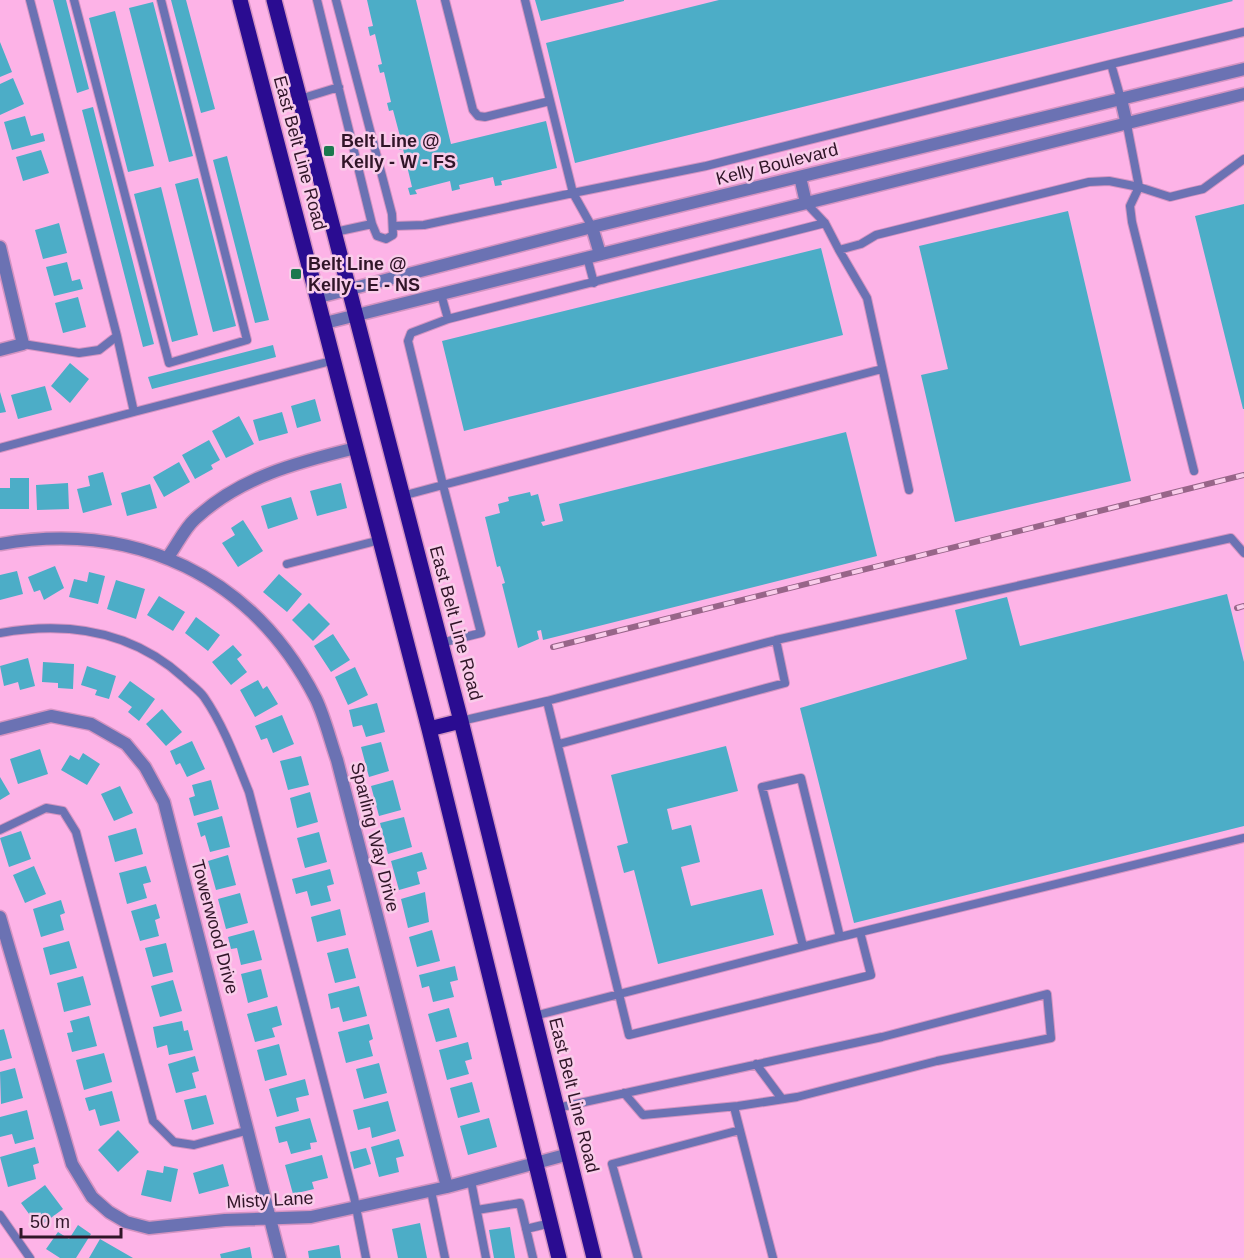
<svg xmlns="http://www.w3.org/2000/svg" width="1244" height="1258" viewBox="0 0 1244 1258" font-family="Arial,sans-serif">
  <rect width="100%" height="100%" fill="#fdb3e7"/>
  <path fill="#4cadc7" d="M 53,0 L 66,0 L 89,89 L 77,93 Z
    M 171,0 L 186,0 L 215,109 L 201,113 Z
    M 367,0 L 416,0 L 451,144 L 546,121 L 557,168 L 501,181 L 502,185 L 495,186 L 493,177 L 459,185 L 460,189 L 452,191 L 450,181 L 415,190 L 417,194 L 410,195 L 408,188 L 412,187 L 403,149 L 399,150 L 397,141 L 401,140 L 393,110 L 389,111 L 387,103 L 391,102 L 384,72 L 380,73 L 378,65 L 382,64 L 375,34 L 370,36 L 368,27 L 373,26 Z
    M 535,0 L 624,0 L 624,1 L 541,21 Z
    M 719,0 L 1232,0 L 1233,1 L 575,163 L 546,43 Z
    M 153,2 L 193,156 L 169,162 L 129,8 Z
    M 115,11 L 154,166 L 128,172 L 89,18 Z
    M 0,42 L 12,72 L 0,77 Z
    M 13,78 L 24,104 L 0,115 L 0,84 Z
    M 93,107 L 154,344 L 143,347 L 82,110 Z
    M 25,116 L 31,136 L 43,133 L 45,141 L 12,150 L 4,122 Z
    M 41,150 L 49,173 L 23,181 L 16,157 Z
    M 227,156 L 269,320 L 255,323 L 213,160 Z
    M 198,178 L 236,326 L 213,332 L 175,184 Z
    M 161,187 L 198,335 L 172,342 L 134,194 Z
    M 1244,204 L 1244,409 L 1243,409 L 1195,216 Z
    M 1068,211 L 1131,481 L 955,522 L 921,375 L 948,369 L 919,246 Z
    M 59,223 L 67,253 L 43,259 L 35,230 Z
    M 821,248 L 843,335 L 464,431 L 442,341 Z
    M 67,262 L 72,281 L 80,279 L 83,289 L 54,296 L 46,267 Z
    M 78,297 L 86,327 L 63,333 L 55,303 Z
    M 273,345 L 276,357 L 152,389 L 148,377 Z
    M 70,363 L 89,379 L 70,403 L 51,386 Z
    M 45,386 L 52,410 L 18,419 L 11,395 Z
    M 0,392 L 6,412 L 0,413 Z
    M 315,399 L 321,421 L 297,428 L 291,406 Z
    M 282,412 L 288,433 L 259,441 L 253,420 Z
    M 239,416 L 254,444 L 226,458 L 212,431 Z
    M 846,432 L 877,556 L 543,640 L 541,630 L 537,631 L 539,639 L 518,648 L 502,584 L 505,583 L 500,566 L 497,567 L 485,517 L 500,513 L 498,504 L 509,501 L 508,497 L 530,492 L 531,496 L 538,494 L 545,521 L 541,522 L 543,526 L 563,521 L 559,504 Z
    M 209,440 L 220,460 L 211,465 L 213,469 L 195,479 L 182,455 Z
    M 179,462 L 190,482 L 164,497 L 153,477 Z
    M 103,472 L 112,505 L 83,513 L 77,489 L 90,486 L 88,476 Z
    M 10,478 L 29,478 L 29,509 L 0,509 L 0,488 L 10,488 Z
    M 68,483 L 69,509 L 37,510 L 36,485 Z
    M 341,483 L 347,508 L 317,516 L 310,491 Z
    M 150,484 L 157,508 L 127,516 L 121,493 Z
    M 291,497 L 298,519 L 268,529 L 261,506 Z
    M 243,520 L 263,551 L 238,567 L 222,543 L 235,535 L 231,528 Z
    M 55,566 L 64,588 L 44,600 L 40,590 L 34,592 L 28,577 Z
    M 17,571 L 23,594 L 0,600 L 0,575 Z
    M 89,572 L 105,576 L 98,604 L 69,597 L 74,579 L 87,582 Z
    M 279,574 L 302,594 L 287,612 L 263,592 Z
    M 116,580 L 145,589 L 136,619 L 107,609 Z
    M 1227,594 L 1244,662 L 1244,826 L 854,923 L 800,708 L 967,659 L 955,610 L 1007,597 L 1020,646 Z
    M 159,596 L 185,612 L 173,631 L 147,615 Z
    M 309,603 L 330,624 L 313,641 L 292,620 Z
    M 196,617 L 220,635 L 208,651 L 185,633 Z
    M 333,634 L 350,660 L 331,672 L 314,646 Z
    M 233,645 L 242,655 L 237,659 L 247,672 L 231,685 L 212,662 Z
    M 28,658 L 35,686 L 20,690 L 18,682 L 4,686 L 0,666 Z
    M 43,662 L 74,664 L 73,689 L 58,688 L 58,683 L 42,682 Z
    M 87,666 L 116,676 L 109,699 L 95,695 L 97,690 L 81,685 Z
    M 355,667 L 368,695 L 348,705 L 335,677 Z
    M 258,680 L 263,689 L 267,686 L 278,704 L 255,717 L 240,690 Z
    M 130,681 L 155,699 L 139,721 L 128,712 L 132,707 L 118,697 Z
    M 377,703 L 385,732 L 366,737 L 362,725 L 353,727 L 349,710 Z
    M 162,709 L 182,732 L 166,746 L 146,724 Z
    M 282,715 L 294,744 L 273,753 L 267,738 L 261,740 L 255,726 Z
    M 192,741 L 205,769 L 187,777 L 180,763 L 176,765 L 170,751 Z
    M 381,742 L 389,771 L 369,777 L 361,747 Z
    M 726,746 L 738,791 L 667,809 L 672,830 L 691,825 L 700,862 L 681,867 L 691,906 L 762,889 L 774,935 L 658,964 L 634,870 L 624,873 L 617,846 L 628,843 L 611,775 Z
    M 40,749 L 48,774 L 18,784 L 10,759 Z
    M 83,753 L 100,764 L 87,785 L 61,770 L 70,755 L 79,760 Z
    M 301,756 L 309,785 L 288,790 L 280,761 Z
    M 0,777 L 10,794 L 0,800 Z
    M 211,780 L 219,809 L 194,816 L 189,798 L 195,796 L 192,785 Z
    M 393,780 L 401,810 L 379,816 L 371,786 Z
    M 120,786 L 133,813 L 114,821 L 101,794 Z
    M 310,792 L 318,822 L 297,828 L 290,798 Z
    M 222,816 L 230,847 L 210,852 L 205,835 L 201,837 L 197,823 Z
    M 404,817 L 412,847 L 388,854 L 380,823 Z
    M 136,828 L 143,854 L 115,862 L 108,836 Z
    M 21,831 L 31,859 L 9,867 L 0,838 Z
    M 319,832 L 327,862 L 305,868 L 297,838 Z
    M 422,852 L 427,869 L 417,872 L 420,884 L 399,890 L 391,861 Z
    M 228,855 L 236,885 L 216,890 L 208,861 Z
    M 34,866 L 46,894 L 25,903 L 13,875 Z
    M 146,866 L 151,882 L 143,884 L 147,898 L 127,904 L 119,873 Z
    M 330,869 L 334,884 L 327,886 L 331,901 L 311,906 L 307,891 L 296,894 L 292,879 Z
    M 425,892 L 429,922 L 408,928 L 401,899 Z
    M 240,893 L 248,923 L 226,929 L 218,899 Z
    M 61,900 L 65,913 L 60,915 L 64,930 L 41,937 L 33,909 Z
    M 156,904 L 160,918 L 155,920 L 159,936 L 140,941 L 131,911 Z
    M 340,909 L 346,935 L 317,942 L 311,917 Z
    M 254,930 L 262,960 L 241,965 L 237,948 L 231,949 L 228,937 Z
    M 432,930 L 440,961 L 417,967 L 409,937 Z
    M 69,941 L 77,968 L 50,975 L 43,948 Z
    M 166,943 L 173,972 L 153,977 L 145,948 Z
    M 348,948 L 356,978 L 335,983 L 327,953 Z
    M 455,966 L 458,980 L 450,982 L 454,997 L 433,1002 L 429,986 L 422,988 L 419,975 Z
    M 261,969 L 268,997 L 248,1003 L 241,974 Z
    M 83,976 L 91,1005 L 64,1012 L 57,983 Z
    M 173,980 L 182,1011 L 160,1017 L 151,986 Z
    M 359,986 L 367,1016 L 343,1022 L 339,1007 L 331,1009 L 328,994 Z
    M 277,1006 L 282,1025 L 272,1028 L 275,1037 L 255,1042 L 247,1014 Z
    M 449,1008 L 457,1037 L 436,1042 L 428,1014 Z
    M 89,1016 L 97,1046 L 72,1052 L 67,1033 L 73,1032 L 70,1021 Z
    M 182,1021 L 184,1031 L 188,1030 L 193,1050 L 169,1055 L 167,1045 L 157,1048 L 153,1027 Z
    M 369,1024 L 373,1039 L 369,1041 L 373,1056 L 346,1063 L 338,1032 Z
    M 4,1029 L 12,1058 L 0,1061 L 0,1030 Z
    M 468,1042 L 472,1059 L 465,1061 L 469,1074 L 447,1080 L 439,1050 Z
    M 279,1044 L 287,1075 L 265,1081 L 257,1050 Z
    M 104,1053 L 112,1082 L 84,1090 L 76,1060 Z
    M 195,1056 L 199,1071 L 192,1073 L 196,1088 L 176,1093 L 168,1064 Z
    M 379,1063 L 387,1093 L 364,1099 L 356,1069 Z
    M 15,1068 L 23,1098 L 1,1104 L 0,1072 Z
    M 305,1079 L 309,1095 L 296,1098 L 299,1111 L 277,1117 L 269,1089 Z
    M 472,1082 L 480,1112 L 458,1118 L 450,1088 Z
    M 112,1091 L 120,1121 L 100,1126 L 95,1109 L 89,1111 L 85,1098 Z
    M 206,1095 L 214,1124 L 192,1130 L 184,1100 Z
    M 388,1101 L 396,1131 L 372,1138 L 370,1127 L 358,1130 L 353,1110 Z
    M 27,1110 L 34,1139 L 15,1144 L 12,1134 L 0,1137 L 0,1117 Z
    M 310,1118 L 317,1142 L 310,1143 L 311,1149 L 291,1154 L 287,1141 L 279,1143 L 275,1127 Z
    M 489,1118 L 497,1147 L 468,1155 L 460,1126 Z
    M 118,1130 L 139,1152 L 118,1172 L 98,1150 Z
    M 399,1139 L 404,1156 L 396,1158 L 399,1172 L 379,1177 L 371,1147 Z
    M 35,1147 L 39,1163 L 33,1165 L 36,1179 L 8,1187 L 0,1157 Z
    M 366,1148 L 371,1164 L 354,1169 L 350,1152 Z
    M 322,1155 L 328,1178 L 312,1182 L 314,1189 L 293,1194 L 285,1165 Z
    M 223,1164 L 229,1186 L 199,1194 L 193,1173 Z
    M 164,1166 L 178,1169 L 171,1202 L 141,1195 L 147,1170 L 163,1173 Z
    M 45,1185 L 63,1209 L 44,1223 L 38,1214 L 32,1218 L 21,1203 Z
    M 420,1223 L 427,1258 L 398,1258 L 392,1229 Z
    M 78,1225 L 91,1234 L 76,1258 L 60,1258 L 46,1249 L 58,1232 L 69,1239 Z
    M 510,1227 L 515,1258 L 494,1258 L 489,1230 Z
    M 100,1239 L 133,1258 L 89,1258 Z
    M 339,1245 L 341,1258 L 309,1258 L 308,1251 Z
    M 250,1247 L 252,1258 L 221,1258 L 220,1254 Z"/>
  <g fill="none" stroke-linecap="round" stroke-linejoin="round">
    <defs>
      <path id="service" d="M 74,0 L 169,363 L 247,340 L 161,0
        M 317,0 L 372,224 L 377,236 L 386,239 L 393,235 L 392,214 L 336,0
        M 445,0 L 473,110 L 478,116 L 485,117 L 550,101
        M 525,0 L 573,193 L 706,166 L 1111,64 L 1121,99
        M 1111,64 L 1244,32
        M 300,99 L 339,87
        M 1127,125 L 1139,187 L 1170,197 L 1190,192 L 1203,189 L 1244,159
        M 806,203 L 825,223 L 839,250 L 861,244 L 876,235 L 1089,182 L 1109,181 L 1139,187 L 1130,206 L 1132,222 L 1194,471
        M 394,226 L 424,225 L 573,193 L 592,227
        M 335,232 L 372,224
        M 839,250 L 867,298 L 909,490
        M 587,257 L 594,283
        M 441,294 L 448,319
        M 117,336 L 134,412 L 335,360
        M 23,344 L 79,353 L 99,350 L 117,336 L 30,0
        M 0,448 L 134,412
        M 402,496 L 443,485 L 408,341 L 411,333 L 448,319 L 825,223
        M 287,564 L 380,540
        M 0,633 C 67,621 132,631 184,678 C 190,684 199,690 204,697 C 224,726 236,760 249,792 L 354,1197 L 366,1258
        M 776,640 L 1231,538 L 1244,553
        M 441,643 L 481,633 L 443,485 L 882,369
        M 547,701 L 776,640 L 785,683 L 559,744
        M 461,721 L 547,701 L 629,1035 L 871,975 L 860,932
        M 0,830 L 46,808 L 63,811 L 76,832 L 153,1121 L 174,1142 L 194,1145 L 249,1130
        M 840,937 L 1244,838
        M 534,1016 L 840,937 L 801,778 L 762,787 L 803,946
        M 756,1064 L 782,1099
        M 734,1107 L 773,1258
        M 557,1108 L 882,1037 L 1047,994 L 1051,1038 L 937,1061 L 797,1097 L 738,1106 L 643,1115 L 624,1093
        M 471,1181 L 486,1258
        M 431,1191 L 445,1258
        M 477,1210 L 520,1203 L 533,1258
        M 0,1215 L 30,1258
        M 526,1229 L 551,1223
        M 638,1258 L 612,1164 L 740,1130"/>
      <path id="minor" d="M 0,247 L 23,344 L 0,350
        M 0,544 C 135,520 253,576 316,699 C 325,718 330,740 337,760 L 447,1187
        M 168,557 C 177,545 184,529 195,519 C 240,477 298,462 356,448
        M 0,729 L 51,716 L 91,724 L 126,744 L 145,767 L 164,802 L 280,1258
        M 0,917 L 72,1164 L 92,1197 L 109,1212 L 126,1222 L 149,1228 L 225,1220 L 311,1217 L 447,1187 L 569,1154"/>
      <path id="tertiary" d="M 1121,99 L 1127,125
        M 800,177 L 806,203
        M 592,227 L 600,254
        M 319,297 L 592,227 L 1244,69
        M 325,323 L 1244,94"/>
      <path id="primary" d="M 240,0 L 429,729 L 559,1258
        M 274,0 L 461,721 L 594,1258
        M 429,729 L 461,721"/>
    </defs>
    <use href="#service" stroke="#d493c1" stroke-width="10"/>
    <use href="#minor" stroke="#d493c1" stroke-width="15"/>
    <use href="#tertiary" stroke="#d493c1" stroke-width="15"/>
    <use href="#primary" stroke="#d493c1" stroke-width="18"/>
    <use href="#service" stroke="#6b72b3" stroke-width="8"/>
    <use href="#minor" stroke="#6b72b3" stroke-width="12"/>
    <use href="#tertiary" stroke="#6b72b3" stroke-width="12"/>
    <use href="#primary" stroke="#2a0c91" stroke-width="15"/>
    <defs>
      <path id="rail" d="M 1237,608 L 1244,606
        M 553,647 L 1244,475"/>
    </defs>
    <use href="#rail" stroke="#986589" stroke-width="6"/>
    <use href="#rail" stroke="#f9ccea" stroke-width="4" stroke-dasharray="11" stroke-linecap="butt"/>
  </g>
  <g fill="#1b784d" stroke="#f9ccea" stroke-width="2">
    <rect x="323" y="145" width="12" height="12" rx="3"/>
    <rect x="290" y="268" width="12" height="12" rx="3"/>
  </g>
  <g text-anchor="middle" stroke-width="5" stroke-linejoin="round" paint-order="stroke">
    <g font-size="18" font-weight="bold" fill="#301528" stroke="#f9ccea" text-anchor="start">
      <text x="341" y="147">Belt Line @<tspan x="341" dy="21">Kelly - W - FS</tspan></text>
      <text x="308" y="270">Belt Line @<tspan x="308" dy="21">Kelly - E - NS</tspan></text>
    </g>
    <g font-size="18" fill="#301528" stroke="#f9ccea">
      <text transform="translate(300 153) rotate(75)" y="6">East Belt Line Road</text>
      <text transform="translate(777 164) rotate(-14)" y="6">Kelly Boulevard</text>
      <text transform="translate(456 623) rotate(75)" y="6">East Belt Line Road</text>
      <text transform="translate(375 837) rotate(76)" y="6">Sparling Way Drive</text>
      <text transform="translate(215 927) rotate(75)" y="6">Towerwood Drive</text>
      <text transform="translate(574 1095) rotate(76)" y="6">East Belt Line Road</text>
      <text transform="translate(270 1200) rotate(-3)" y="6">Misty Lane</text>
    </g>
  </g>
  <path d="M21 1228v9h100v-9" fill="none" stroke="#301528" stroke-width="3"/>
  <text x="30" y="1228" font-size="18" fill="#301528" stroke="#f9ccea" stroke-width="4.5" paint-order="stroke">50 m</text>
</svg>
